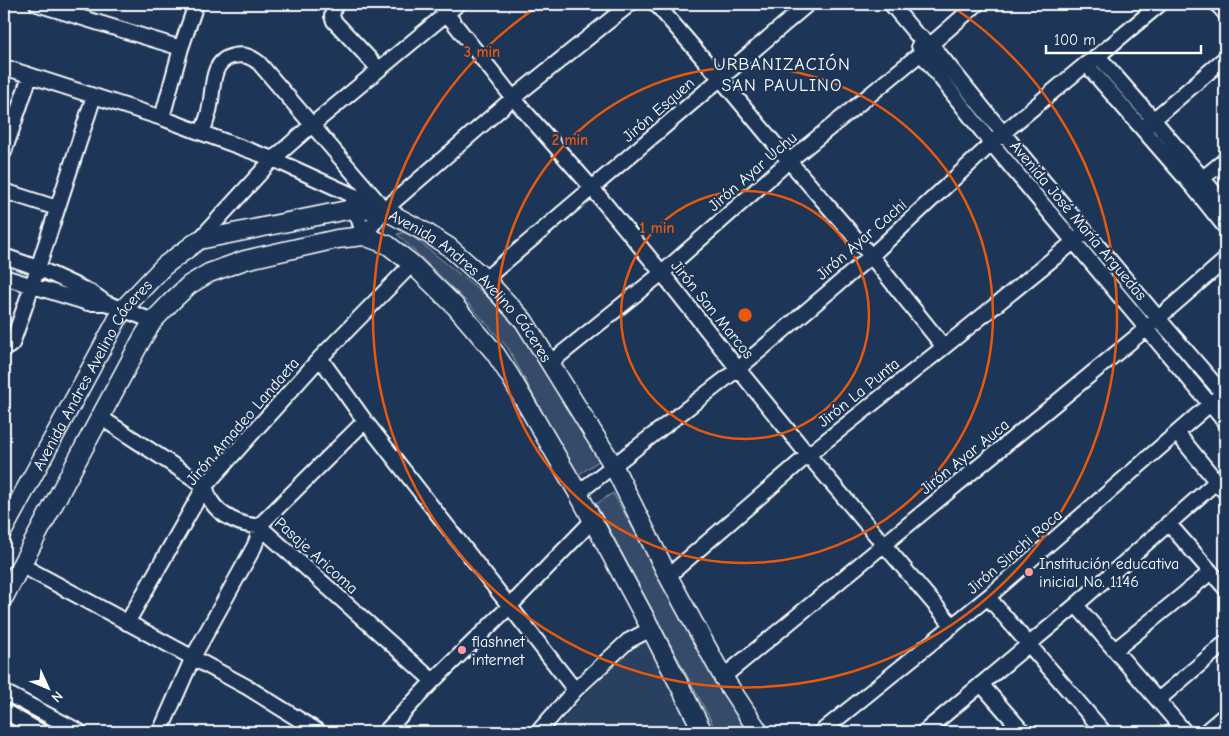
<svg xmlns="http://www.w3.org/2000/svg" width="1229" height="736" viewBox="0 0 1229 736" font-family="'Comic Neue',sans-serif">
  <rect width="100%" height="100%" fill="#1d3557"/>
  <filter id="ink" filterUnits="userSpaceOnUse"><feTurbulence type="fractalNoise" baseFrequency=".02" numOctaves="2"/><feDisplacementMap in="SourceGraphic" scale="10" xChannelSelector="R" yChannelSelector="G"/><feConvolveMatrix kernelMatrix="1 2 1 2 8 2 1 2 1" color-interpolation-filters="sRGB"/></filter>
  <g filter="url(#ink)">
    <path fill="#2a4161" d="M 645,640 L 693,732 L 551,732 L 632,646 Z"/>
    <path fill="#364b69" stroke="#9aa5b4" d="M 407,232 L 482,292 L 521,329 L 600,460 L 577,476 L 508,348 L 469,304 L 397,234 Z
      M 613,493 L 747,732 L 717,732 L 596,504 Z"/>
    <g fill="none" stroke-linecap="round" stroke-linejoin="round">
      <defs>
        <path id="minor" d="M 37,4 L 181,48
          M 335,4 L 332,16 L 334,21 L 379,69
          M 439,4 L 513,98 L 592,188 L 662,273 L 738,369 L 808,455 L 953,626
          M 656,4 L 720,78 L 789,161 L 871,256 L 944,347
          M 891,4 L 916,34 L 931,44 L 1003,133 L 1158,318 L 1225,396
          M 1217,4 L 1225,13
          M 919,45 L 921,53 L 992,144 L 1225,422
          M 1098,56 L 1153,119 L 1225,205
          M 1086,64 L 1193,187 L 1225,227
          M 4,67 L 162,118 L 202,133 L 273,159 L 352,195 L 363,199 L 384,210
          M 162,118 L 181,48 L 196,4
          M 1146,126 L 1225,58
          M 202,133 C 205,124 209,115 210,106 C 214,88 210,61 233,56 C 244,54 250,56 259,63 L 379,203
          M 4,152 L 30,76
          M 1197,183 L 1225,160
          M 4,191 L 57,208
          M 352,202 L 352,209 L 358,217 L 364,236
          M 364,236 L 384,210 L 513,98 L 630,4
          M 199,240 L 273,159 L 312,125 L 458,4
          M 4,256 L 38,268 L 92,293 L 106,303 L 153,321
          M 4,277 L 88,303 L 106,303
          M 485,279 L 808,4
          M 4,348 L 8,347 L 12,344 L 38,268 L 94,96
          M 320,358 L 365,421 L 575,690
          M 550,363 L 662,273 L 789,161 L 921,53 L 977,4
          M 100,417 L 205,486 C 207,491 208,496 211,501 C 220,516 241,526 259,526 L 433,681
          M 1177,433 L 1225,492
          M 578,493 L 738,369 L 871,256 L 1003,133 L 1086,64 L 1098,56 L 1160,4
          M 1168,523 L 1225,588
          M 21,565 L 247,687 L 319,732
          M 668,576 L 808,455 L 944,347 L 1086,232
          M 988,597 L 1104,732
          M 1076,605 L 1185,732
          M 127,623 L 205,486 L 320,358 L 412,264
          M 1115,650 L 1211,572
          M 723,677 L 1147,328 L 1225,260
          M 981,684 L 1023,732
          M 4,692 L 80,732
          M 1158,700 L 1225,643
          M 4,711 L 41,732
          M 160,732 L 193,657 L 254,547 L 258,537 L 259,526 L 365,421
          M 385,732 L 433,681 L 510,606 L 593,520
          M 538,732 L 575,690 L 628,641 L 651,629
          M 821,732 L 988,597 L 1210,404 L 1225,392
          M 924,732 L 1076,605 L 1225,474
          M 1205,732 L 1225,715"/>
        <g id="major">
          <path id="s1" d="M 4,529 L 123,309 L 164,266 L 199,240 L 352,209 L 384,210 L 427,233 L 449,247 L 485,279 L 524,321 L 613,465 L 668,576 L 723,677 L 759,732"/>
          <path d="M 4,597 L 142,339 L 153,321 L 172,301 L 189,285 L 209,273 L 245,260 L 337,239 L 364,236 L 388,245 L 412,264 L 455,306 L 495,353 L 510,376 L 578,493 L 651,629 L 703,732"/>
        </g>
      </defs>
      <use href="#minor" stroke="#fff" stroke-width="18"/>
      <use href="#major" stroke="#fff" stroke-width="21"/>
      <use href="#minor" stroke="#1d3557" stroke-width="14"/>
      <use href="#major" stroke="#1d3557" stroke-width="18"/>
    </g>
  </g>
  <g fill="none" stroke="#e8590c" stroke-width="2.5">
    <circle cx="745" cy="315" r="124"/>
    <circle cx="745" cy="315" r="248"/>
    <path d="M950 5A372 372 0 1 1 540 5"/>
  </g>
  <g fill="#ff9aa2" stroke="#1d3557" stroke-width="2">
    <circle cx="1029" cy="572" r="5"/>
    <circle cx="462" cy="650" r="5"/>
  </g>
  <g text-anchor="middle" stroke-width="4.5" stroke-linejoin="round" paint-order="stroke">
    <g font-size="16" fill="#fff" stroke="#1d3557">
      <text transform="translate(658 109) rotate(-41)" y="6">Jirón Esquen</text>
      <text transform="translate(752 171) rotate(-41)" y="6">Jirón Ayar Uchu</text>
      <text transform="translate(1079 220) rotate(50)" y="6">Avenida José María Arguedas</text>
      <text transform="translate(861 239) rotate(-41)" y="6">Jirón Ayar Cachi</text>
      <text dy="6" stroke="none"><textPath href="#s1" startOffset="658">Avenida Andres Avelino Cáceres</textPath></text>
      <text transform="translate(713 309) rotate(51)" y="6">Jirón San Marcos</text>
      <text dy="6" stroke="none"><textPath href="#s1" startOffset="178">Avenida Andres Avelino Cáceres</textPath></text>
      <text transform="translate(858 392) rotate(-39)" y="6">Jirón La Punta</text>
      <text transform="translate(242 421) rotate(-49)" y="6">Jirón Amadeo Landaeta</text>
      <text transform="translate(964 456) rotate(-39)" y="6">Jirón Ayar Auca</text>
      <text transform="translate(1014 551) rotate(-41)" y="6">Jirón Sinchi Roca</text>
      <text transform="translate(317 555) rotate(42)" y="6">Pasaje Aricoma</text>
    </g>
    <g font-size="16" fill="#fff" stroke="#1d3557" text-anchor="start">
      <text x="1039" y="569">Institución educativa<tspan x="1039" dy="18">inicial No. 1146</tspan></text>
      <text x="472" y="647">flashnet<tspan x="472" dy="18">internet</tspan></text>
    </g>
    <g font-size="18" letter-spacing="1" fill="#fff" stroke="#1d3557">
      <text x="782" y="70">URBANIZACIÓN<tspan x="782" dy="21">SAN PAULINO</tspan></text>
    </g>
  </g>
  <circle cx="745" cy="315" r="8" fill="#e8590c" stroke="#1d3557" stroke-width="2.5"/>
  <g font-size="15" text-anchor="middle" font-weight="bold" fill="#e8590c" stroke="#1d3557" stroke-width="4.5" stroke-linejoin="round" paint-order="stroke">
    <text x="482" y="57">3 min</text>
    <text x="570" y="145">2 min</text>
    <text x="657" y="233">1 min</text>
  </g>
  <rect width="1229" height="736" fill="none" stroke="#1d3557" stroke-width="20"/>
  <rect x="10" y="10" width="1209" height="716" fill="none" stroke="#fff" stroke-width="2" filter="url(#ink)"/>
  <g transform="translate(48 688) rotate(134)" stroke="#1d3557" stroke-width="4" paint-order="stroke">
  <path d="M0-4L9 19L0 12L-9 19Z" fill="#ffffff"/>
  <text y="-8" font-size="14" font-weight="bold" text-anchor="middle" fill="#ffffff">N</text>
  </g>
  <path d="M1046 45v8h155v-8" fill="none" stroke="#ffffff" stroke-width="2.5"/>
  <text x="1054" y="45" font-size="15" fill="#ffffff" stroke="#1d3557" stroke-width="4" paint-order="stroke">100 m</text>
</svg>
